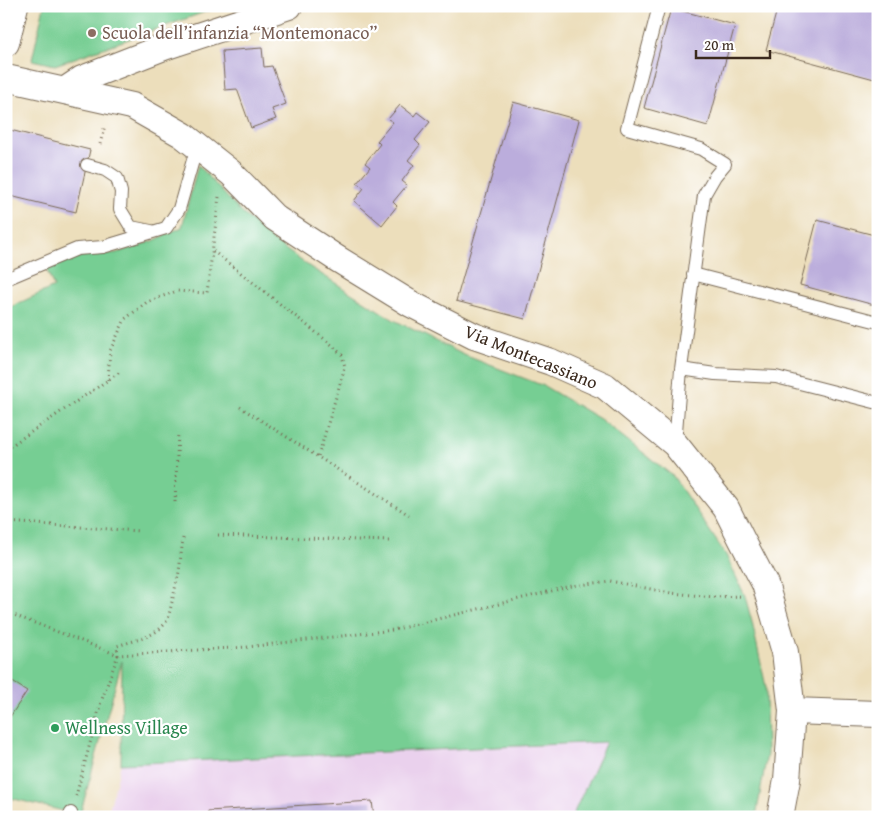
<svg xmlns="http://www.w3.org/2000/svg" width="884" height="823" viewBox="0 0 884 823" font-family="'Gentium Book Plus',serif">
  <rect width="100%" height="100%" fill="#fff"/>
  <filter id="ink" filterUnits="userSpaceOnUse"><feTurbulence type="fractalNoise" baseFrequency=".02" numOctaves="2"/><feDisplacementMap in="SourceGraphic" scale="10" xChannelSelector="R" yChannelSelector="G"/><feConvolveMatrix kernelMatrix="1 2 1 2 8 2 1 2 1" color-interpolation-filters="sRGB"/></filter>
  <filter id="wash" filterUnits="userSpaceOnUse"><feTurbulence type="fractalNoise" baseFrequency=".0096" numOctaves="4" result="noise"/><feDisplacementMap in="SourceGraphic" scale="20" xChannelSelector="R" yChannelSelector="G"/><feGaussianBlur stdDeviation="1.12" result="paint"/><feColorMatrix in="noise" values="0 0 0 0 0 0 0 0 0 0 0 0 0 0 0 0 0 1.4 0 .05"/><feComposite in="paint" operator="in"/></filter>
  <g filter="url(#wash)">
    <rect width="100%" height="100%" fill="#ecdebb"/>
    <path fill="#ead1ed" d="M 607,742 L 572,817 L 107,817 L 121,764 Z"/>
    <path fill="#76ce93" stroke="#587c58" d="M 44,6 L 222,6 L 55,65 L 32,60 Z
      M 198,165 L 240,211 L 274,241 L 310,267 L 394,320 L 464,355 L 544,386 L 600,419 L 673,476 L 726,555 L 745,596 L 752,622 L 766,687 L 767,754 L 756,817 L 572,817 L 606,742 L 121,764 L 122,661 L 80,815 L 6,797 L 6,309 L 54,287 L 46,268 L 81,256 L 116,253 L 153,241 L 182,227 Z"/>
    <g id="blocks">
      <path fill="#bbaddc" d="M 778,6 L 863,6 L 878,10 L 878,80 L 766,50 Z
        M 671,8 L 735,25 L 708,126 L 644,108 Z
        M 262,48 L 264,67 L 272,66 L 286,104 L 272,109 L 276,119 L 251,128 L 237,89 L 225,90 L 222,51 Z
        M 513,102 L 579,120 L 525,319 L 456,301 Z
        M 400,105 L 414,116 L 417,112 L 430,122 L 415,140 L 420,145 L 408,160 L 414,165 L 402,181 L 407,185 L 393,202 L 397,206 L 382,225 L 354,201 L 364,188 L 357,183 L 370,167 L 365,163 L 380,144 L 377,141 L 393,122 L 388,119 Z
        M 6,129 L 90,150 L 76,212 L 6,195 Z
        M 817,220 L 878,236 L 878,306 L 800,285 Z
        M 6,678 L 27,691 L 6,723 Z
        M 372,801 L 374,817 L 207,817 L 208,811 Z"/>
    </g>
  </g>
  <g filter="url(#ink)">
    <use href="#blocks" fill-opacity="0" stroke="#796955" stroke-width="1"/>
    <g fill="none" stroke-linecap="round" stroke-linejoin="round">
      <defs>
        <path id="service" d="M 659,6 L 627,128 L 701,149 L 725,164 L 715,176 L 704,195 L 681,369 L 675,444
          M 87,165 L 105,170 L 117,178 L 121,192 L 120,209 L 131,227 L 151,231
          M 693,274 L 878,322
          M 6,279 L 77,249 L 103,247 L 166,228 L 179,209 L 197,146
          M 681,369 L 715,374 L 776,377 L 878,403
          M 69,817 L 71,813"/>
        <path id="minor" d="M 6,43 L 15,6
          M 6,78 L 132,106 L 183,135 L 231,173 L 275,218 L 336,258 L 411,304 L 474,336 L 551,362 L 605,386 L 675,444 L 726,508 L 742,540 L 765,584 L 785,652 L 792,711 L 787,780 L 780,817
          M 64,91 L 82,79 L 164,47 L 289,6
          M 792,711 L 878,714"/>
      </defs>
      <use href="#service" stroke="#796955" stroke-width="14"/>
      <use href="#minor" stroke="#796955" stroke-width="28"/>
      <path stroke="#796955" stroke-width="3" stroke-dasharray="1 4" stroke-linecap="butt" d="M 100,144 L 105,125
        M 213,251 L 332,345 L 342,355 L 345,367 L 318,457
        M 108,380 L 110,351 L 125,319 L 147,302 L 177,291 L 207,293 L 219,197
        M 240,407 L 409,515
        M 6,449 L 120,372
        M 175,502 L 178,433
        M 6,522 L 139,531
        M 218,535 L 389,541
        M 183,538 L 179,572 L 168,619 C 158,637 135,640 117,646 L 118,655 L 247,647 L 393,630 L 572,586 L 610,581 L 671,593 L 714,597 L 743,596
        M 6,612 L 118,655 L 101,702
        M 76,796 L 101,702"/>
      <use href="#service" stroke="#fff" stroke-width="12"/>
      <use href="#minor" stroke="#fff" stroke-width="26"/>
    </g>
  </g>
  <circle fill="#8d6e63" stroke="#fff" stroke-width="2" cx="92" cy="33" r="5"/>
  <circle fill="#2e9e5b" stroke="#fff" stroke-width="2" cx="55" cy="728" r="5"/>
  <g text-anchor="middle" stroke-width="4.5" stroke-linejoin="round" paint-order="stroke">
    <g font-size="18" fill="#785e54" stroke="#fff" text-anchor="start">
      <text x="102" y="39">Scuola dell’infanzia “Montemonaco”</text>
    </g>
    <g font-size="18" fill="#3b2a1e" stroke="#fff">
      <text transform="translate(531 357) rotate(22)" y="6">Via Montecassiano</text>
    </g>
    <g font-size="18" fill="#27864d" stroke="#fff" text-anchor="start">
      <text x="65" y="734">Wellness Village</text>
    </g>
  </g>
  <rect width="884" height="823" fill="none" stroke="#fff" stroke-width="25"/>
  <path d="M696 50v8h74v-8" fill="none" stroke="#3b2a1e" stroke-width="2.5"/>
  <text x="704" y="50" font-size="15" fill="#3b2a1e" stroke="#ffffff" stroke-width="4" paint-order="stroke">20 m</text>
</svg>
